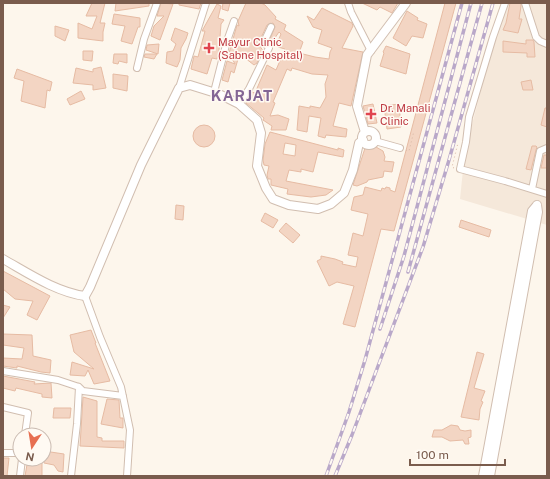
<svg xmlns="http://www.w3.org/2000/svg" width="550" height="479" viewBox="0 0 550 479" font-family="'Public Sans',sans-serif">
  <rect width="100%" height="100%" fill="#fdf6ec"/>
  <path fill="#f5e8da" d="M 504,3 L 547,3 L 547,225 L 460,199 L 465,151 Z"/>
  <path fill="#f3d5c3" stroke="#e6bba3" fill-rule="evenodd" d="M 92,3 L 105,3 L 100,23 L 105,23 L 103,32 L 103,41 L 78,38 L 78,23 L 92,29 L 97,16 L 86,16 Z
    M 116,3 L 149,3 L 149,6 L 115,11 Z
    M 161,3 L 173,4 L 160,40 L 151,36 L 154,26 L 164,16 L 157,16 Z
    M 179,3 L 201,3 L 199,9 L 179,5 Z
    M 223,3 L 230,3 L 228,11 L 222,9 Z
    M 246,3 L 261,3 L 265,5 L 276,17 L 275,19 L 286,25 L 284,30 L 303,42 L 299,53 L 315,57 L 329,59 L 330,52 L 332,48 L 318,43 L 322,30 L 313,27 L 307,16 L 314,20 L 322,8 L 352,23 L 353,26 L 342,48 L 363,52 L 351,106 L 339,103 L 333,126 L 347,129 L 346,137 L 326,135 L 325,138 L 318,136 L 321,118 L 309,116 L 307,132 L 297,130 L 299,106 L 310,108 L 310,106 L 320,108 L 326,97 L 325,84 L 328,75 L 312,74 L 292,68 L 291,71 L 287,69 L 273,102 L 275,103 L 270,116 L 278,115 L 289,119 L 286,130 L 271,130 L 272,126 L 263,120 L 264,118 L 246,103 L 252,92 L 255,93 L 267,65 L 276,70 L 285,49 L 278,47 L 279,44 L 277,43 L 281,34 L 279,32 L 272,42 L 269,41 L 275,27 L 273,23 L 267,25 L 260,40 L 261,48 L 263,50 L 257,63 L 254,65 L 245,58 L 238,59 L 234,73 L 231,71 L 228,82 L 222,80 L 227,61 L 235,64 L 229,53 L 237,25 L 239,26 L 238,21 Z
    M 362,3 L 398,3 L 392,13 L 380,7 L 377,10 Z
    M 445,3 L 456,3 L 394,231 L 381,229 L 355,327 L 343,324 L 354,286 L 337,282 L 329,286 L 317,261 L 321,259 L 321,256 L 335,259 L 343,262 L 342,264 L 356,267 L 358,257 L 348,255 L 353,233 L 363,236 L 368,214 L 351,210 L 354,197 L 363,195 L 365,187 L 381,191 L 382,188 L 385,189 L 386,187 L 390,188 L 390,190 L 395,192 Z
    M 510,3 L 521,3 L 521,6 L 519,19 L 522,19 L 518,33 L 503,30 L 506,23 Z
    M 217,4 L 221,6 L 218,18 L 224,20 L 221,24 L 219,50 L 217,59 L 212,58 L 207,74 L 191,69 L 194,56 L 198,57 L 205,31 L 202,31 Z
    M 407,11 L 418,18 L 417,20 L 427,24 L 423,38 L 412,36 L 406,46 L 393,38 Z
    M 114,14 L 140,18 L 140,27 L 138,27 L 132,44 L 121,41 L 125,26 L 112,24 Z
    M 55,26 L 69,30 L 65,41 L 55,36 Z
    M 175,28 L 188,33 L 186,39 L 181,48 L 180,60 L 177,67 L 166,63 L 167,52 L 173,51 L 176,44 L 171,40 Z
    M 526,40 L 533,40 L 534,42 L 535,57 L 527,57 L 527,53 L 503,52 L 503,41 L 526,44 Z
    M 159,44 L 158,54 L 146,50 L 147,45 Z
    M 386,46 L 410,54 L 406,74 L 380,66 L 384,53 L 383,52 Z
    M 83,51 L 93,51 L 92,61 L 83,60 Z
    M 114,54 L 127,54 L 127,63 L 119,61 L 118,64 L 113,63 Z
    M 145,54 L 157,54 L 154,59 L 144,57 Z
    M 101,67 L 106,88 L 93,90 L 93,85 L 73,83 L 76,68 L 93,72 L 93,69 Z
    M 17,69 L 52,82 L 50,91 L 47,90 L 45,108 L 21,101 L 24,81 L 14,78 Z
    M 113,74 L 128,76 L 127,91 L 113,88 Z
    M 531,80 L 533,90 L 523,90 L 521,82 Z
    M 81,91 L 85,99 L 70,105 L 67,99 Z
    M 373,104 L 377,123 L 368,124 L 363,106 Z
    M 399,104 L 401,127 L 387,129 L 384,106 Z
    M 545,108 L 547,108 L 547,127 L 541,125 Z
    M193 136a11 11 0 1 1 22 0a11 11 0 1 1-22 0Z
    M 270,132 L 338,150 L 338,148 L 344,150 L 343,157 L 318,152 L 313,172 L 301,169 L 301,172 L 289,170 L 286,181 L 333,190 L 326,195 L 311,197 L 287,194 L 288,189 L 271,185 L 271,179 L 268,179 L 267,175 L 269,166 L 264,165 L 263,160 L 265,144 ZM 285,143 L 296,145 L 295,156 L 283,154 Z
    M 366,145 L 376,147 L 383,151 L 385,157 L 384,161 L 394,162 L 392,172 L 384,171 L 383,177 L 368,180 L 367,182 L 357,186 L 353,185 Z
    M 532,146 L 536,146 L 537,147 L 536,150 L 531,170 L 526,169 Z
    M 544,155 L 547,155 L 547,168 L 541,168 Z
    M 176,205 L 184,206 L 183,220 L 175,219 Z
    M 265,213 L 278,220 L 273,228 L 261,221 Z
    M 461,220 L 491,230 L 489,237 L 459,227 Z
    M 286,223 L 300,235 L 293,243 L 279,231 Z
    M 3,271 L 50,296 L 37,320 L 27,315 L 33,301 L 15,299 L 3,289 Z
    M 3,305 L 10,307 L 3,318 Z
    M 91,330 L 96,343 L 95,343 L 110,381 L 94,384 L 88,370 L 85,376 L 70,375 L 72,362 L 94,369 L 74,352 L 70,335 Z
    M 3,334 L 32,335 L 33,356 L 51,360 L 50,373 L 41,372 L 17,366 L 17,368 L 3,366 L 3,358 L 22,359 L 24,348 L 3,345 Z
    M 477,352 L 484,354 L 474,388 L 485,391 L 481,401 L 483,402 L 480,409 L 479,420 L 461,417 Z
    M 3,376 L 35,382 L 34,384 L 51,383 L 52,398 L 42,397 L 42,394 L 16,388 L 15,391 L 3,388 Z
    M 83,397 L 97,401 L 97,437 L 102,438 L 102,441 L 124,441 L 124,448 L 80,446 Z
    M 107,399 L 119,400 L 120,418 L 123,418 L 123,428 L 101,424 Z
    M 54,408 L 71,408 L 70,418 L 53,418 Z
    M 451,425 L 458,426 L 460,430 L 465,431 L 471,430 L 471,437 L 468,438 L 469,444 L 465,444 L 463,440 L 450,441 L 442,437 L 432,437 L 434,430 L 442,430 Z
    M 44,451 L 64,454 L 63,472 L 58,471 L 54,465 L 44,463 Z
    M 3,458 L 9,458 L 7,476 L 3,476 Z
    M 28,459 L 42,459 L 42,476 L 25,476 Z"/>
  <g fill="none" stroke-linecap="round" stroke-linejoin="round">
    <defs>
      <path id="minor" d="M 348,3 L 351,12 L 371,51
        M 505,3 L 493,37 L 469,117 L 466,142 L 460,169 L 505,181 L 547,194
        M 525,3 L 536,37 L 540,41 L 547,44
        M 137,68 L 144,39 L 157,3
        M 179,88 L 206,3
        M 214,92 L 227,41 L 234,21
        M 239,104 L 249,89 L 269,48 L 264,42 L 271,27
        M 375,141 L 400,148
        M 532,189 L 540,151 L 547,148
        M 85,296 L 100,337 L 121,387 L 130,430 L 127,476
        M 3,371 L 58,380 L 79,387 L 77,424 L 71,476
        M 79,387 L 83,391 L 123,396
        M 3,407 L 28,413 L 25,435
        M 3,453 L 20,453
        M 20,476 L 22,459"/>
      <path id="tertiary" d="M362 138a7 7 0 1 1 14 0a7 7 0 1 1-14 0Z
        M 365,132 L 357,106 L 367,55 L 406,3
        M 3,259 C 28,273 56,292 85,296 L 90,287 L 141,165 L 179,88 L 190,85 L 219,94 L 239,104 L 257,120 L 261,133 L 257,166 L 266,188 L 273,199 L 289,205 L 318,209 L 331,204 L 344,193 L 353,170 L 359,143 L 363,140
        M 483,476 L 532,211 L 537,205
        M 490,476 L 538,212 L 537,205"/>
    </defs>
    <use href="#minor" stroke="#d1beb0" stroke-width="8"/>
    <use href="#tertiary" stroke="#d1beb0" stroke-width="10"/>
    <path stroke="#d9b8a5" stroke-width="1" stroke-dasharray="1 3" stroke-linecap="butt" d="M 406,150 L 409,151 L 414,131
      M 454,168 L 452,167 L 458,143"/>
    <use href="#minor" stroke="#fff" stroke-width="6"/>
    <use href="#tertiary" stroke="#fff" stroke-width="8"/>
    <defs>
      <path id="rail" d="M 408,272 L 482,3
        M 380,329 L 404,256 L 471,3
        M 326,476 L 349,412 L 365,360 L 462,3
        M 335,476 L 352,435 L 423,247 L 449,160 L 493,3"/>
    </defs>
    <use href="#rail" stroke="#b9a8c9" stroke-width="3.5"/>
    <use href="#rail" stroke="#fffaf3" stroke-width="2" stroke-dasharray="6" stroke-linecap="butt"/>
  </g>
  <g fill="#e0444e" stroke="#fffaf3" stroke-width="1.5">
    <path d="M207 42h4v4h4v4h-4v4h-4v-4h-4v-4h4z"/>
    <path d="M369 108h4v4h4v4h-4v4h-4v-4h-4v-4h4z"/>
  </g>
  <g text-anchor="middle" stroke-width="3" stroke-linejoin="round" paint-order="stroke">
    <g font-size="11" fill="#be3a42" stroke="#fffaf3" text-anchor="start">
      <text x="218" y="46">Mayur Clinic<tspan x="218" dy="13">(Sabne Hospital)</tspan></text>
      <text x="380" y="112">Dr. Manali<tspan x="380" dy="13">Clinic</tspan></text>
    </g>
    <g font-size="15" font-weight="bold" letter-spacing="1" fill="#846695" stroke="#fffaf3">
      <text x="242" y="101">KARJAT</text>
    </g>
  </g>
  <rect width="550" height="479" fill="none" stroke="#7a5c4d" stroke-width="8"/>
  <g transform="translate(32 447) rotate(192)"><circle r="19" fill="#fffaf3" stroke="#cabbb1"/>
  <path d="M0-3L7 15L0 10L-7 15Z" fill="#e76f51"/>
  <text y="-6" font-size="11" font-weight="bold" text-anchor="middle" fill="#7a5c4d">N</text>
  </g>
  <path d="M410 459v6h95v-6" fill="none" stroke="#7a5c4d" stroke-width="2"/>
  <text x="416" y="459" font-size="12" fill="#7a5c4d" stroke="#fffaf3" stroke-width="3" paint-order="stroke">100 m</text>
</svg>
